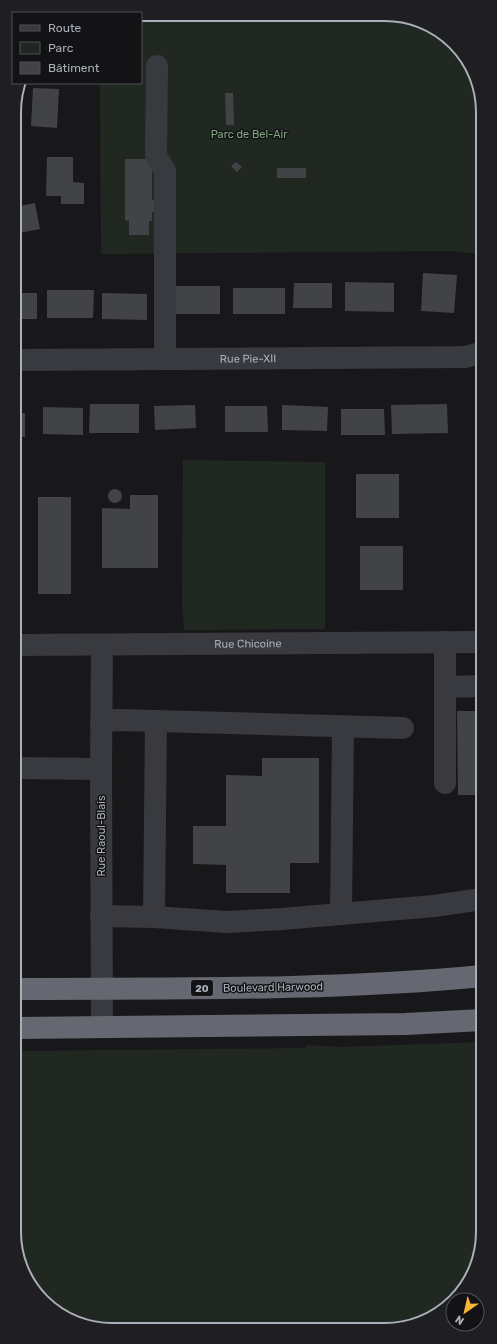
<svg xmlns="http://www.w3.org/2000/svg" width="497" height="1344" viewBox="0 0 497 1344" font-family="Rubik,sans-serif">
  <rect width="100%" height="100%" fill="#18181a"/>
  <path fill="#202821" d="M 141,14 L 404,16 L 454,43 L 481,93 L 481,254 L 451,251 L 101,254 L 100,83 L 141,83 Z
    M 183,460 L 325,462 L 325,629 L 184,630 L 182,605 Z
    M 483,1042 L 483,1238 L 476,1269 L 459,1296 L 453,1300 L 434,1317 L 404,1328 L 93,1328 L 43,1301 L 22,1262 L 21,1200 L 16,1198 L 16,1051 L 305,1048 L 306,1045 L 340,1047 Z"/>
  <path fill="#424347" d="M 33,88 L 59,89 L 57,128 L 31,126 Z
    M 225,93 L 233,93 L 234,125 L 226,125 Z
    M 47,157 L 73,157 L 73,182 L 84,183 L 84,204 L 61,204 L 61,196 L 46,196 Z
    M 125,159 L 152,159 L 152,200 L 157,200 L 157,212 L 152,212 L 152,221 L 149,221 L 149,235 L 129,235 L 129,221 L 125,220 Z
    M 236,162 L 242,167 L 237,172 L 231,166 Z
    M 277,168 L 306,168 L 306,178 L 277,178 Z
    M 35,203 L 40,229 L 14,234 L 14,207 Z
    M 423,273 L 457,275 L 454,313 L 421,311 Z
    M 345,282 L 394,283 L 394,312 L 345,311 Z
    M 294,283 L 332,283 L 332,308 L 293,308 Z
    M 175,286 L 220,286 L 220,314 L 174,314 Z
    M 233,288 L 285,288 L 285,314 L 233,314 Z
    M 47,290 L 94,290 L 93,318 L 47,318 Z
    M 15,293 L 37,293 L 37,319 L 15,319 Z
    M 102,293 L 147,294 L 147,320 L 102,319 Z
    M 90,404 L 139,404 L 139,433 L 89,433 Z
    M 447,404 L 448,433 L 392,434 L 391,405 Z
    M 195,405 L 196,428 L 155,430 L 154,406 Z
    M 282,405 L 328,407 L 327,431 L 282,430 Z
    M 225,406 L 267,406 L 268,432 L 225,432 Z
    M 43,407 L 83,408 L 83,435 L 43,434 Z
    M 341,409 L 384,409 L 385,435 L 341,435 Z
    M 15,413 L 25,413 L 25,437 L 15,436 Z
    M 356,474 L 399,474 L 399,518 L 356,518 Z
    M108 496a7 7 0 1 1 14 0a7 7 0 1 1-14 0Z
    M 130,495 L 158,495 L 158,568 L 102,568 L 102,508 L 130,509 Z
    M 38,497 L 71,497 L 71,594 L 38,594 Z
    M 360,546 L 403,546 L 403,590 L 360,590 Z
    M 457,711 L 482,711 L 482,795 L 458,795 Z
    M 262,758 L 319,758 L 319,863 L 290,863 L 290,893 L 226,893 L 226,865 L 193,864 L 193,826 L 226,826 L 226,775 L 262,776 Z"/>
  <g fill="none" stroke-linecap="round" stroke-linejoin="round">
    <g stroke="#393a3f" stroke-width="22">
      <path d="M 157,66 L 156,156 L 165,171 L 165,359"/>
      <path id="s1" d="M 15,360 L 465,357 L 481,353"/>
      <path d="M 445,642 L 445,687 L 482,686"/>
      <path id="s2" d="M 15,645 L 482,642"/>
      <path d="M 445,687 L 445,783"/>
      <path d="M 156,721 L 403,728"/>
      <path d="M 15,768 L 101,769"/>
      <path d="M 341,914 L 343,727"/>
      <path d="M 101,916 L 154,917 L 156,721 L 120,720 L 101,721"/>
      <path d="M 154,917 L 227,922 L 282,919 L 434,906 L 482,899"/>
      <path d="M 102,1026 L 101,769 L 102,645"/>
    </g>
    <path stroke="#656870" stroke-width="22" d="M 16,989 C 171,988 327,991 482,976
      M 16,1028 L 406,1024 L 482,1020"/>
  </g>
  <g text-anchor="middle" stroke-width="3" stroke-linejoin="round" paint-order="stroke">
    <rect fill="#131315" stroke="#7d8088" stroke-width="1" x="191" y="980" width="22" height="16" rx="3"/>
    <g font-size="10" font-weight="bold" fill="#aaafba">
      <text x="202" y="992">20</text>
    </g>
    <g font-size="11" fill="#80a682" stroke="#131315">
      <text x="249" y="138">Parc de Bel-Air</text>
    </g>
    <g font-size="11" fill="#aaafba" stroke="#131315">
      <text dy="4" stroke="none"><textPath href="#s1" startOffset="233">Rue Pie-XII</textPath></text>
      <text dy="4" stroke="none"><textPath href="#s2" startOffset="233">Rue Chicoine</textPath></text>
      <text transform="translate(101 836) rotate(-90)" y="4">Rue Raoul-Blais</text>
      <text transform="translate(273 987) rotate(-1)" y="4">Boulevard Harwood</text>
    </g>
  </g>
  <path d="M0 0H497V1344H0ZM112 21H385A91 91 0 0 1 476 112V1232A91 91 0 0 1 385 1323H112A91 91 0 0 1 21 1232V112A91 91 0 0 1 112 21Z" fill="#1f1f22" fill-rule="evenodd"/>
  <path fill="none" stroke="#aaafba" stroke-width="2" d="M112 21H385A91 91 0 0 1 476 112V1232A91 91 0 0 1 385 1323H112A91 91 0 0 1 21 1232V112A91 91 0 0 1 112 21Z"/>
  <rect x="12" y="12" width="130" height="72" fill="#131315" stroke="#4f5157"/>
  <rect x="20" y="25" width="20" height="6" fill="#393a3f" stroke="#4f5157"/>
  <text x="48" y="32" font-size="12" fill="#aaafba">Route</text>
  <rect x="20" y="42" width="20" height="12" fill="#202821" stroke="#4f5157"/>
  <text x="48" y="52" font-size="12" fill="#aaafba">Parc</text>
  <rect x="20" y="62" width="20" height="12" fill="#424347" stroke="#4f5157"/>
  <text x="48" y="72" font-size="12" fill="#aaafba">Bâtiment</text>
  <g transform="translate(465 1312) rotate(214)"><circle r="19" fill="#131315" stroke="#4f5157"/>
  <path d="M0-3L7 15L0 10L-7 15Z" fill="#f8b432"/>
  <text y="-6" font-size="11" font-weight="bold" text-anchor="middle" fill="#aaafba">N</text>
  </g>
</svg>
